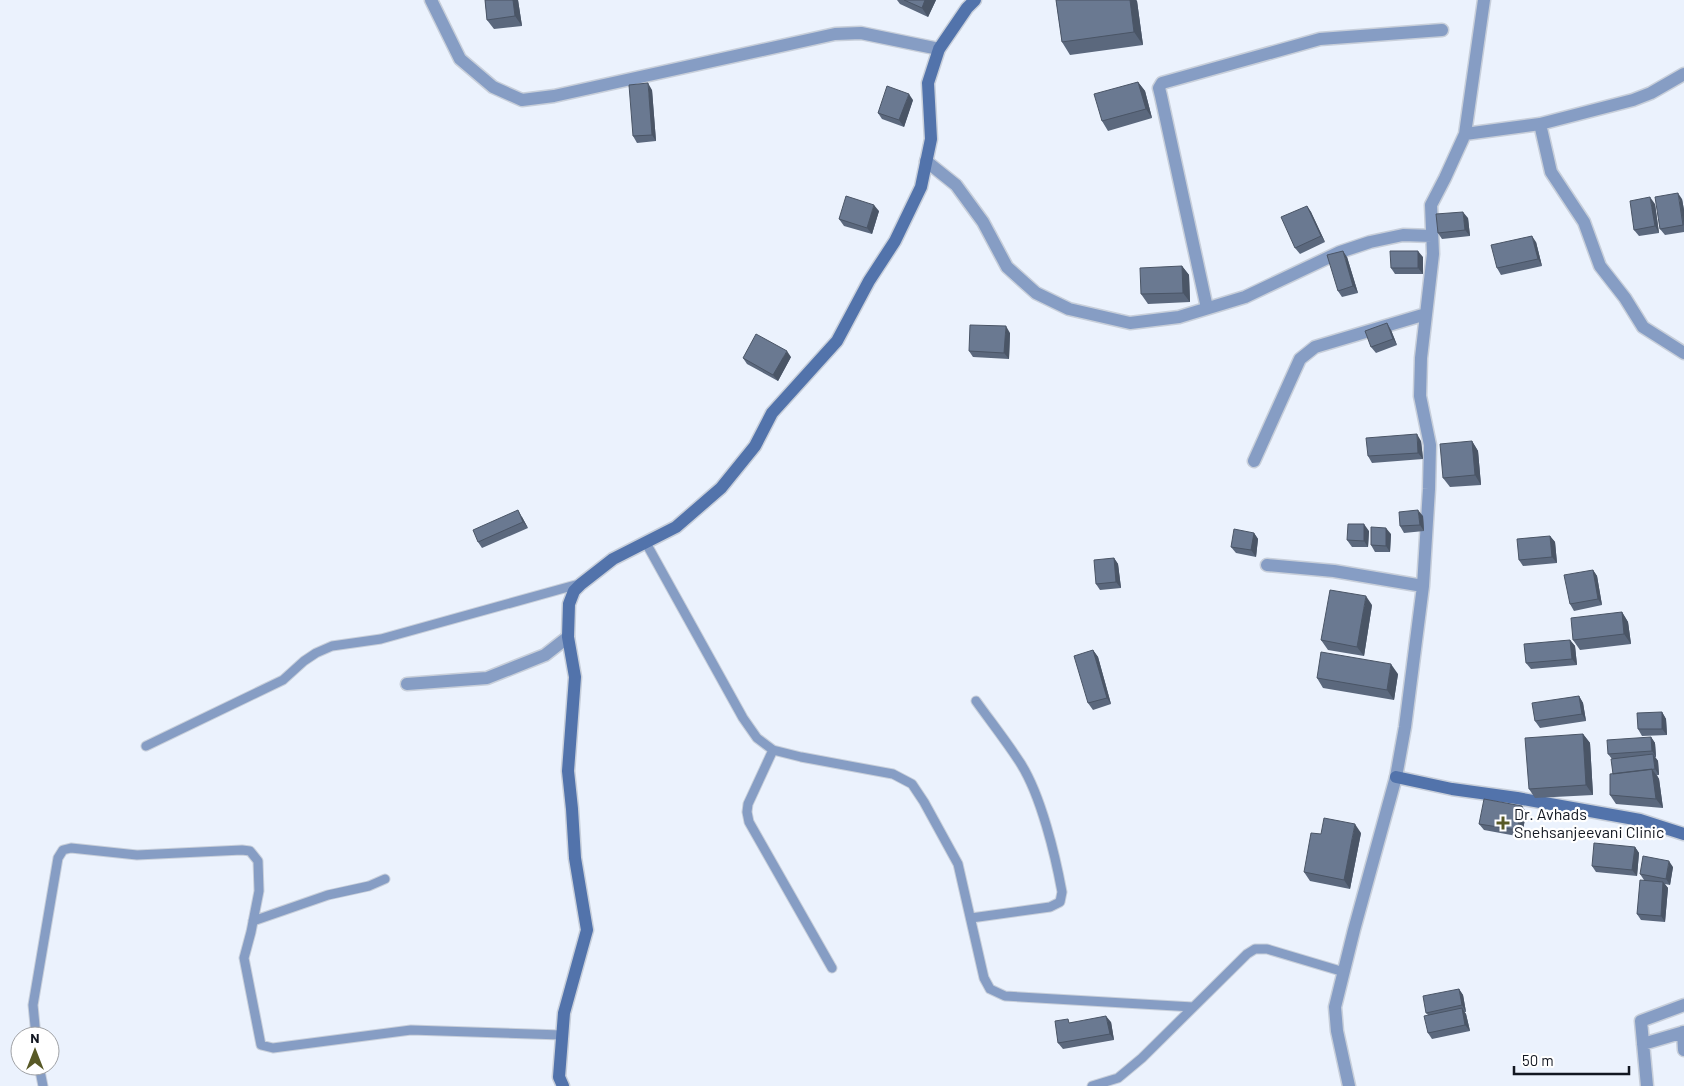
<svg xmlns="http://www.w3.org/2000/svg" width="1684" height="1086" viewBox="0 0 1684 1086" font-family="Barlow,sans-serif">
  <rect width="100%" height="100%" fill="#ebf2fd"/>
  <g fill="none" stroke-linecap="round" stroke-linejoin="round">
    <defs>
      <path id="lane" d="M 646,543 L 743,718 L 757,738 L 773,750 L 801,757 L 893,774 L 912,784 L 924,802 L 958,864 L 984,978 L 990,989 L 1005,996 L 1193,1007
        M 146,746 L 283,680 L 304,661 L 316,653 L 332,646 L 381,639 L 579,584
        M 773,750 L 748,804 L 747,812 L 749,822 L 832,968
        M 971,918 L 1050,907 L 1060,902 L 1062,892 C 1055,854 1041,796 1021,764 C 1007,742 991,722 976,701
        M 253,921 L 328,895 L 369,886 L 385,879
        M 36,1036 L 33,1005 L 58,858 L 63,850 L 71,848 L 137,855 L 242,850 L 250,851 L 258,861 L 259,891 L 251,932 L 244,958 L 261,1045 L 273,1048 L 411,1030 L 562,1035
        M 39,1066 L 43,1086
        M 1092,1086 L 1118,1078 L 1142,1058 L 1247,954 L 1255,949 L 1267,949 L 1344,972"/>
      <path id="street" d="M 431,0 L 460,59 L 493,87 L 522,100 L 554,96 L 835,34 L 861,33 L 939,49
        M 1540,124 L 1551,172 L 1584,222 L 1600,266 L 1625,298 L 1643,327 L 1684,353
        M 1465,134 L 1540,124 L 1633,100 L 1651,93 L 1684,74
        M 926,161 L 956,185 L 983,222 L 1007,267 L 1036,293 L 1069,309 L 1130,323 L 1179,317 L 1245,297 L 1340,252 L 1370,242 L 1403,235 L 1432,236
        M 1207,308 L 1161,96 L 1159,88 L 1162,83 L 1320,39 L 1442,30
        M 1254,461 L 1300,359 L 1315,347 L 1426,314
        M 1267,565 L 1334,571 L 1423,586
        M 407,684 L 487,678 L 545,655 L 568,637
        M 1683,1032 L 1684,1050
        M 1643,1044 L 1684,1032
        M 1349,1086 L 1337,1031 L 1335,1007 L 1354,930 L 1396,777 L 1405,727 L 1423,586 L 1429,489 L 1430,445 L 1420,396 L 1421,358 L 1433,254 L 1431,205 L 1445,178 L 1465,134 L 1484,0
        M 1647,1086 L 1641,1021 L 1684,1005"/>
      <path id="secondary" d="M 1396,777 L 1452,789 L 1517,798 L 1640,820 L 1684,834
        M 563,1086 L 559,1077 L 564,1013 L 587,930 L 575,858 L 572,809 L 568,771 L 575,677 L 568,637 L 569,604 L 574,591 L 581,584 L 613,559 L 676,527 L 721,488 L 755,446 L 772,413 L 837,341 L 869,281 L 895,241 L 921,187 L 931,139 L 928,83 L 939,49 L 967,8 L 975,0"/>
    </defs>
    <use href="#lane" stroke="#c8cfda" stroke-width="11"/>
    <use href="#street" stroke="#c8cfda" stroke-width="15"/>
    <use href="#secondary" stroke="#c8cfda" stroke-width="15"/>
    <use href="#lane" stroke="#869dc4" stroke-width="9"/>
    <use href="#street" stroke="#869dc4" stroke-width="12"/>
    <use href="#secondary" stroke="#5273ab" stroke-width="12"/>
  </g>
  <path fill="#5b687d" d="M 485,0 L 518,0 L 522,26 L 494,29 L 487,20 Z
    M 897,0 L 936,0 L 928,17 L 900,4 Z
    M 1056,0 L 1136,0 L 1137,1 L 1143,45 L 1070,55 L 1062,42 Z
    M 1138,82 L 1145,91 L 1152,118 L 1108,131 L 1102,121 Z
    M 652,90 L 656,141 L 637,143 L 633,136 Z
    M 913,100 L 904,127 L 882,119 L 878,113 Z
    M 1682,199 L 1684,210 L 1684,232 L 1665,235 L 1660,229 Z
    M 1655,204 L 1659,233 L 1639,236 L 1634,230 Z
    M 1307,206 L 1311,212 L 1325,242 L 1300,254 L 1295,248 Z
    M 879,211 L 872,234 L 844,226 L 839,219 Z
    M 1468,218 L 1470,236 L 1442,239 L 1438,233 Z
    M 1536,242 L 1542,266 L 1501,275 L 1497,268 Z
    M 1347,257 L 1358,293 L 1342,297 L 1338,291 Z
    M 1423,257 L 1423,274 L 1395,274 L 1391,268 Z
    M 1182,266 L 1189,275 L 1190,302 L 1148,304 L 1141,294 Z
    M 1391,330 L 1397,345 L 1376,353 L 1371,347 Z
    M 1010,333 L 1009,359 L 973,357 L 969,351 Z
    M 791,357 L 778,381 L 747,364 L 743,358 Z
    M 1421,441 L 1423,459 L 1372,463 L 1368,456 Z
    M 1472,441 L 1478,451 L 1481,485 L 1450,487 L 1443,478 Z
    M 1423,516 L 1424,531 L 1404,533 L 1400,526 Z
    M 522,517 L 528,528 L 482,548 L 478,542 Z
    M 1369,531 L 1368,547 L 1352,547 L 1347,540 Z
    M 1254,533 L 1258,539 L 1256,557 L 1236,553 L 1231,547 Z
    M 1391,534 L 1390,552 L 1375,552 L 1371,545 Z
    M 1550,536 L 1555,542 L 1557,563 L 1523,566 L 1519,560 Z
    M 1114,558 L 1118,564 L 1121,588 L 1100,590 L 1096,584 Z
    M 1593,570 L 1597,576 L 1602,605 L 1574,611 L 1570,604 Z
    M 1372,605 L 1364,656 L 1328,650 L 1321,640 Z
    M 1622,612 L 1628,622 L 1631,644 L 1580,650 L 1573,640 Z
    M 1570,640 L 1575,646 L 1577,665 L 1531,669 L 1526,663 Z
    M 1093,650 L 1098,657 L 1111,704 L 1093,710 L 1088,703 Z
    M 1398,674 L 1394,700 L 1323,688 L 1317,678 Z
    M 1579,696 L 1583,703 L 1586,721 L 1540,728 L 1535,721 Z
    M 1662,712 L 1666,719 L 1667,735 L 1642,736 L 1638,729 Z
    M 1583,734 L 1590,743 L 1593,795 L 1535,798 L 1529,789 Z
    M 1651,737 L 1655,743 L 1656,757 L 1655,757 L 1658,761 L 1659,775 L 1657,775 L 1659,779 L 1663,808 L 1616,804 L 1610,795 L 1613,774 L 1612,759 L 1608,754 Z
    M 1522,806 L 1526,812 L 1522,837 L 1484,830 L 1479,824 Z
    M 1361,833 L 1350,889 L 1310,881 L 1304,872 Z
    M 1635,847 L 1639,853 L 1637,876 L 1596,872 L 1592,866 Z
    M 1673,867 L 1670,885 L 1665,884 L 1668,888 L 1665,922 L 1641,920 L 1637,914 L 1644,880 L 1640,874 Z
    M 1459,989 L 1463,995 L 1466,1012 L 1464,1012 L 1466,1014 L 1470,1031 L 1432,1039 L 1428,1033 L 1428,1015 L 1426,1013 Z
    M 1071,1022 L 1111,1022 L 1114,1040 L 1063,1049 L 1058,1043 Z"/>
  <path fill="#4a5566" d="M 513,0 L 518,0 L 522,26 L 515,16 Z
    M 925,0 L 936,0 L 928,17 L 922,8 Z
    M 1130,0 L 1136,0 L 1137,1 L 1143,45 L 1134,32 Z
    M 1138,82 L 1145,91 L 1152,118 L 1146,109 Z
    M 648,83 L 652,90 L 656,141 L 652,135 Z
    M 909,94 L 913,100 L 904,127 L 899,120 Z
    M 1678,193 L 1682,199 L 1684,210 L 1684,226 Z
    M 1650,197 L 1655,204 L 1659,233 L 1655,226 Z
    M 874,205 L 879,211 L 872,234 L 867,228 Z
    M 1307,206 L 1311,212 L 1325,242 L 1321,236 Z
    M 1463,212 L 1468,218 L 1470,236 L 1465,230 Z
    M 1532,236 L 1536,242 L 1542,266 L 1538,259 Z
    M 1343,251 L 1347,257 L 1358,293 L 1353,286 Z
    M 1418,251 L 1423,257 L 1423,274 L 1418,268 Z
    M 1182,266 L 1189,275 L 1190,302 L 1183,293 Z
    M 1387,323 L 1391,330 L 1397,345 L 1393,339 Z
    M 1006,326 L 1010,333 L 1009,359 L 1004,353 Z
    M 787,351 L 791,357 L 778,381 L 773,375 Z
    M 1417,434 L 1421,441 L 1423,459 L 1418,453 Z
    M 1472,441 L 1478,451 L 1481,485 L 1475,475 Z
    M 518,510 L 522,517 L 528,528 L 523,522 Z
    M 1418,510 L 1423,516 L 1424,531 L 1420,525 Z
    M 1364,524 L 1369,531 L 1368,547 L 1364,541 Z
    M 1386,528 L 1391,534 L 1390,552 L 1386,546 Z
    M 1254,533 L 1258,539 L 1256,557 L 1251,550 Z
    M 1550,536 L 1555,542 L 1557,563 L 1552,557 Z
    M 1114,558 L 1118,564 L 1121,588 L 1116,582 Z
    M 1593,570 L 1597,576 L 1602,605 L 1598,599 Z
    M 1366,596 L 1372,605 L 1364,656 L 1357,647 Z
    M 1622,612 L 1628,622 L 1631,644 L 1624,634 Z
    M 1570,640 L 1575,646 L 1577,665 L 1572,659 Z
    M 1093,650 L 1098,657 L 1111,704 L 1107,698 Z
    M 1391,664 L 1398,674 L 1394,700 L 1387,690 Z
    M 1579,696 L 1583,703 L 1586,721 L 1582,714 Z
    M 1662,712 L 1666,719 L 1667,735 L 1662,729 Z
    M 1583,734 L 1590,743 L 1593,795 L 1586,785 Z
    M 1651,737 L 1655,743 L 1656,757 L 1652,751 Z
    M 1653,754 L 1658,761 L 1659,775 L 1655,769 Z
    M 1652,769 L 1659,779 L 1663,808 L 1656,799 Z
    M 1522,806 L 1526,812 L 1522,837 L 1517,830 Z
    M 1355,824 L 1361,833 L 1350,889 L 1344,880 Z
    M 1635,847 L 1639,853 L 1637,876 L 1632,870 Z
    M 1669,861 L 1673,867 L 1670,885 L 1666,879 Z
    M 1663,882 L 1668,888 L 1665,922 L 1661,916 Z
    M 1459,989 L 1463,995 L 1466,1012 L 1462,1005 Z
    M 1462,1008 L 1466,1014 L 1470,1031 L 1465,1025 Z
    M 1106,1016 L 1111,1022 L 1114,1040 L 1110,1034 Z"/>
  <path fill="#6a7991" stroke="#4a5566" d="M 485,0 L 513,0 L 515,16 L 487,20 Z
    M 904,0 L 925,0 L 922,8 Z
    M 1056,0 L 1130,0 L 1134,32 L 1062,42 Z
    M 1138,82 L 1146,109 L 1102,121 L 1094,94 Z
    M 648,83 L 652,135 L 633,136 L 629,85 Z
    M 887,86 L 909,94 L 899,120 L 878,113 Z
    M 1678,193 L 1683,225 L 1660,229 L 1655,197 Z
    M 846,196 L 874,205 L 867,228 L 839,219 Z
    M 1650,197 L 1655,226 L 1634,230 L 1630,201 Z
    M 1307,206 L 1321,236 L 1295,248 L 1281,217 Z
    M 1463,212 L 1465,230 L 1438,233 L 1436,214 Z
    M 1532,236 L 1538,259 L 1497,268 L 1491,245 Z
    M 1343,251 L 1353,286 L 1338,291 L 1327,255 Z
    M 1390,251 L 1418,251 L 1418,268 L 1391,268 Z
    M 1182,266 L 1183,293 L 1141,294 L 1140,268 Z
    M 1387,323 L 1393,339 L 1371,347 L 1365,331 Z
    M 970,325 L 1006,326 L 1004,353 L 969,351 Z
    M 756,334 L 787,351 L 773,375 L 743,358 Z
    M 1417,434 L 1418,453 L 1368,456 L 1366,438 Z
    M 1472,441 L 1475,475 L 1443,478 L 1440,444 Z
    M 518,510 L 523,522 L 478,542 L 473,530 Z
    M 1418,510 L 1420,525 L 1400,526 L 1399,512 Z
    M 1348,524 L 1364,524 L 1364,541 L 1347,540 Z
    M 1371,527 L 1386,528 L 1386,546 L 1371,545 Z
    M 1234,529 L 1254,533 L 1251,550 L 1231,547 Z
    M 1550,536 L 1552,557 L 1519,560 L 1517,539 Z
    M 1114,558 L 1116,582 L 1096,584 L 1094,560 Z
    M 1593,570 L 1598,599 L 1570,604 L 1564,575 Z
    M 1330,590 L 1366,596 L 1357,647 L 1321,640 Z
    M 1622,612 L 1624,634 L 1573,640 L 1571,618 Z
    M 1570,640 L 1572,659 L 1526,663 L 1524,644 Z
    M 1093,650 L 1107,698 L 1088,703 L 1074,656 Z
    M 1321,652 L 1391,664 L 1387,690 L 1317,678 Z
    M 1579,696 L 1582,714 L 1535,721 L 1532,703 Z
    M 1662,712 L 1662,729 L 1638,729 L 1637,713 Z
    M 1583,734 L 1586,785 L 1529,789 L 1525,738 Z
    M 1651,737 L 1652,751 L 1608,754 L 1607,740 Z
    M 1653,754 L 1655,769 L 1613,774 L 1611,759 Z
    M 1652,769 L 1656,799 L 1610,795 L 1610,774 Z
    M 1484,799 L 1522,806 L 1517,830 L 1479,824 Z
    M 1324,818 L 1355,824 L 1344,880 L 1304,872 L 1311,833 L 1321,834 Z
    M 1594,843 L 1635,847 L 1632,870 L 1592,866 Z
    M 1643,856 L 1669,861 L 1666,879 L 1640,874 Z
    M 1640,880 L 1663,882 L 1661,916 L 1637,914 Z
    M 1459,989 L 1462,1005 L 1426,1013 L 1423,996 Z
    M 1462,1008 L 1465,1025 L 1428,1033 L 1424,1016 Z
    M 1106,1016 L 1110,1034 L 1058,1043 L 1055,1021 L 1068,1019 L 1069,1023 Z"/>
  <path fill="#585926" stroke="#fff" stroke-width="2" d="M1500.5 815.5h5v5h5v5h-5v5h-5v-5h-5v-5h5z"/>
  <g text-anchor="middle" stroke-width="4.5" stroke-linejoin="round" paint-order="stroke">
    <g font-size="16" fill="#121721" stroke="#fff" text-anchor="start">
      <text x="1514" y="820">Dr. Avhads<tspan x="1514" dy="18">Snehsanjeevani Clinic</tspan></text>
    </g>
  </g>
  <g transform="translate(35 1051)"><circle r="24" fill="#ffffff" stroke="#a0a2a6"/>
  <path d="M0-4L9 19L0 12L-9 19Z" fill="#585926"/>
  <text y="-8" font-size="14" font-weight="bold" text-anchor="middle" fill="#121721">N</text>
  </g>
  <path d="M1514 1066v8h115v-8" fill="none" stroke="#121721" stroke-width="2.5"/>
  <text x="1522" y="1066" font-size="15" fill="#121721" stroke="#ffffff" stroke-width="4" paint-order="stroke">50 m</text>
</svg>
